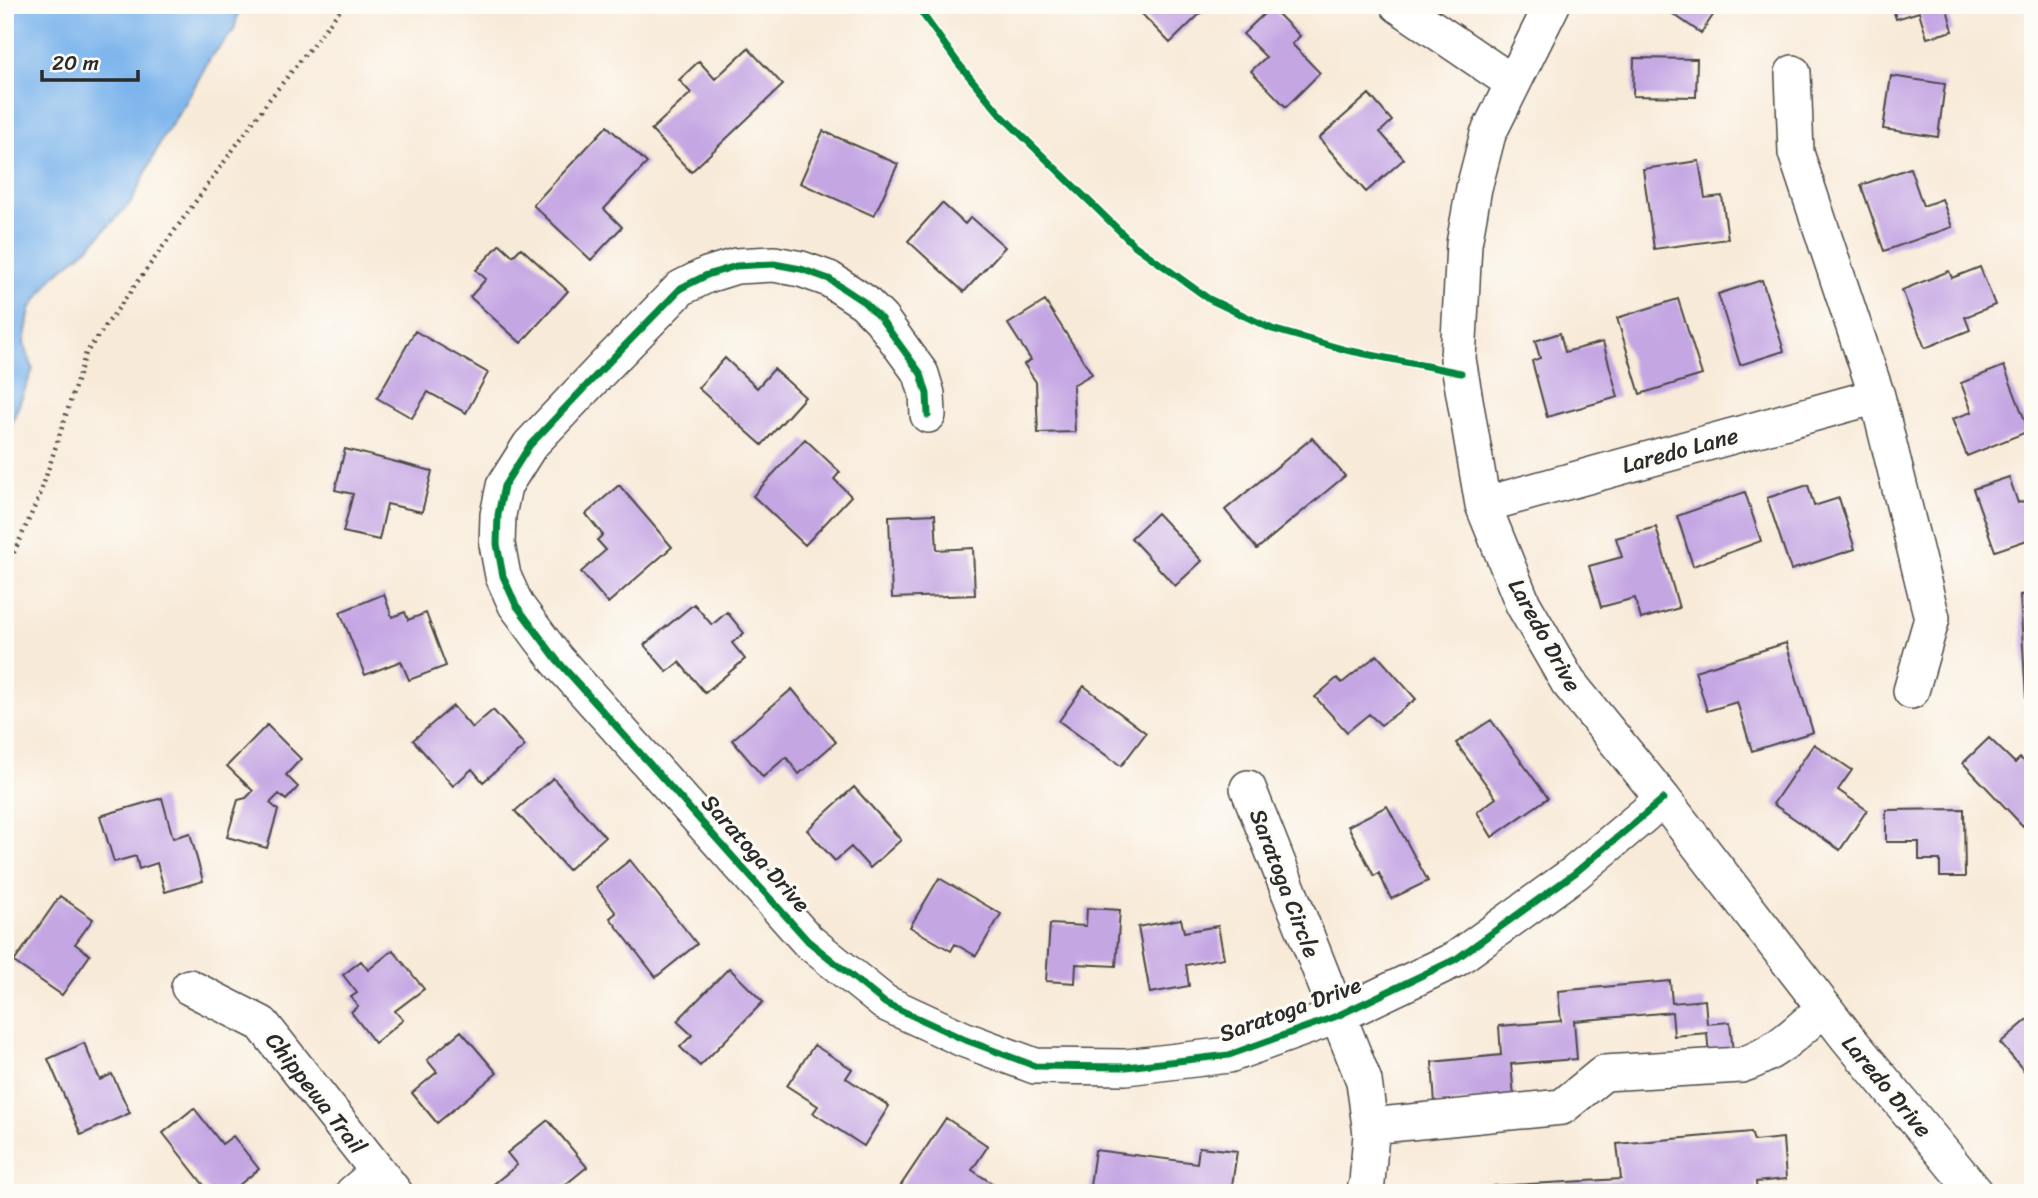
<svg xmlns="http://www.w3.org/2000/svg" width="2038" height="1198" viewBox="0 0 2038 1198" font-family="Sriracha,sans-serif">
  <rect width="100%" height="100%" fill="#fdfcf7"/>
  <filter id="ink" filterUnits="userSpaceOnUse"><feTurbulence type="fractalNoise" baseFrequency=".0143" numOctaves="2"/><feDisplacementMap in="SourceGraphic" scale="14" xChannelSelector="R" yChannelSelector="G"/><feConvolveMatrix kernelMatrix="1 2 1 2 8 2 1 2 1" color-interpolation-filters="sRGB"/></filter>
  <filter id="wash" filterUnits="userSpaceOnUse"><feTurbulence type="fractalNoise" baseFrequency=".00686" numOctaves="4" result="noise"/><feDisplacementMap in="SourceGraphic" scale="28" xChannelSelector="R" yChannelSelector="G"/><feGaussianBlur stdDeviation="1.57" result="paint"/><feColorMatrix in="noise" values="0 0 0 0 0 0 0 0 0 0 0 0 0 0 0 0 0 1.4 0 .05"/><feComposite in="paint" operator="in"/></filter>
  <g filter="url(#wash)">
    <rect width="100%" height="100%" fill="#f8ead8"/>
    <path fill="#7cb4ec" stroke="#54708c" stroke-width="2" d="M 5,5 L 240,5 L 234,30 L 210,58 L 186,102 L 162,139 L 132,201 L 87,249 L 54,276 L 30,309 L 24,343 L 33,369 L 5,440 Z"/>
    <g id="blocks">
      <path fill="#c4a6e3" d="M 1147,5 L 1209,5 L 1170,43 L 1140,12 Z
        M 1660,5 L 1720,5 L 1701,33 Z
        M 1892,5 L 1946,5 L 1953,31 L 1927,38 L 1919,12 L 1896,19 Z
        M 1271,7 L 1300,36 L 1292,44 L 1320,73 L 1286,107 L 1251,71 L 1266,57 L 1243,34 Z
        M 748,48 L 783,85 L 691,172 L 651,130 L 691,93 L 679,80 L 699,61 L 715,79 Z
        M 1634,58 L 1697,59 L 1696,97 L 1633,96 Z
        M 1891,76 L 1945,84 L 1938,137 L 1883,129 Z
        M 1369,94 L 1392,121 L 1380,132 L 1404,159 L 1366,192 L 1319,138 Z
        M 607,126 L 647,163 L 604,209 L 622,227 L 591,260 L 533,205 Z
        M 823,131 L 898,164 L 874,216 L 800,183 Z
        M 1699,161 L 1705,198 L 1722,196 L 1728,239 L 1654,249 L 1643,169 Z
        M 1910,168 L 1923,206 L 1942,199 L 1952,227 L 1884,251 L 1861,185 Z
        M 942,203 L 965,224 L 971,217 L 1005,247 L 964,292 L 908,241 Z
        M 500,244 L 513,256 L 521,248 L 568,291 L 521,343 L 470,297 L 486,279 L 476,270 Z
        M 1980,267 L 1995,305 L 1965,317 L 1970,330 L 1925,348 L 1902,290 L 1949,271 L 1952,278 Z
        M 1762,280 L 1784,351 L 1740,365 L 1718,294 Z
        M 1678,299 L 1702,375 L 1640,394 L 1617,318 Z
        M 1045,301 L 1092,374 L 1073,385 L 1075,432 L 1038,433 L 1036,382 L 1024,364 L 1031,360 L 1008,324 Z
        M 415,331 L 488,373 L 466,413 L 428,392 L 412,418 L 377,398 Z
        M 1560,333 L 1565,352 L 1603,342 L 1618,397 L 1547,417 L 1532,361 L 1540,358 L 1535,341 Z
        M 725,358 L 757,388 L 774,369 L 805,397 L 762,445 L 698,388 Z
        M 2004,366 L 2029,431 L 1967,456 L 1952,419 L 1972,412 L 1961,383 Z
        M 1312,438 L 1345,476 L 1257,549 L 1225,510 Z
        M 805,439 L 840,472 L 834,479 L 851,496 L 805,545 L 753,496 Z
        M 345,449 L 432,471 L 422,512 L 387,504 L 379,540 L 343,532 L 353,494 L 335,490 Z
        M 2009,477 L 2018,503 L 2033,498 L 2033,538 L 1995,551 L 1973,489 Z
        M 619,485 L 672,547 L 608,603 L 581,572 L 606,550 L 597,540 L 603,535 L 586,514 Z
        M 1808,485 L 1814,506 L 1839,498 L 1855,549 L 1791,570 L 1767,498 Z
        M 1745,492 L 1761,541 L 1693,566 L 1677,516 Z
        M 1157,513 L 1202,561 L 1175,586 L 1131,538 Z
        M 935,514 L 937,550 L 973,548 L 975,595 L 892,598 L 889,516 Z
        M 1656,527 L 1679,608 L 1641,619 L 1635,598 L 1601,607 L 1589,566 L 1622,557 L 1616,538 Z
        M 384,594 L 392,617 L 405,612 L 408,620 L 426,613 L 446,666 L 409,680 L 401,661 L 365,675 L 340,612 Z
        M 2033,594 L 2033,698 L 2026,698 L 2020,595 Z
        M 694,604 L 712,625 L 727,612 L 744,633 L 732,643 L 745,659 L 705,693 L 679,662 L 667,672 L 644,645 Z
        M 1786,643 L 1813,732 L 1752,751 L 1737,702 L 1707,711 L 1695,671 Z
        M 1377,655 L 1416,699 L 1381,725 L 1369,714 L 1347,732 L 1315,697 L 1337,678 L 1342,683 Z
        M 1084,686 L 1146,733 L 1121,766 L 1059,721 Z
        M 792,689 L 836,742 L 799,774 L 786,757 L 763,777 L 732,740 Z
        M 453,706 L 472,728 L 493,710 L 525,746 L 483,782 L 472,769 L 453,786 L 413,740 Z
        M 1491,720 L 1548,798 L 1492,837 L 1477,812 L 1496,798 L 1456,743 Z
        M 267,725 L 301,759 L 286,775 L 298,787 L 286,800 L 279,794 L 270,803 L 278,810 L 267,848 L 227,837 L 238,800 L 246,798 L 253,791 L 227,766 Z
        M 1989,738 L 2015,763 L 2020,758 L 2025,762 L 2033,754 L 2033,816 L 2023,826 L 1963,763 Z
        M 1814,744 L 1852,770 L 1838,790 L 1867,810 L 1840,850 L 1773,804 Z
        M 553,778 L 605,837 L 568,870 L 515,811 Z
        M 854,787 L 901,840 L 870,868 L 851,847 L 835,861 L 807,830 Z
        M 162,798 L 173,838 L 190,833 L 203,881 L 165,892 L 157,863 L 139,869 L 136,856 L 114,862 L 100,816 Z
        M 1387,806 L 1428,881 L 1391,899 L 1379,873 L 1374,876 L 1348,826 Z
        M 1964,809 L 1965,877 L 1940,877 L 1940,860 L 1919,860 L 1919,842 L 1886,842 L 1886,810 Z
        M 630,860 L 697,944 L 656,977 L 610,918 L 616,913 L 596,887 Z
        M 939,878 L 1001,914 L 976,956 L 955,944 L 951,951 L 910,927 Z
        M 60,896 L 93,919 L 75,944 L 90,955 L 62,995 L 14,962 Z
        M 1087,908 L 1120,910 L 1116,966 L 1076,964 L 1075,983 L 1046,981 L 1050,924 L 1086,926 Z
        M 1181,919 L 1184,932 L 1218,926 L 1224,958 L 1186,965 L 1189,986 L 1150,993 L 1138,927 Z
        M 393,950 L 424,989 L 395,1011 L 403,1020 L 375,1043 L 351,1012 L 358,1006 L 351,997 L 357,993 L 343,975 L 361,961 L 368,970 Z
        M 729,968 L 763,1002 L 700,1066 L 680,1047 L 692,1035 L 677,1021 Z
        M 1670,981 L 1672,1003 L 1705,1000 L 1707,1024 L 1730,1022 L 1733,1053 L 1709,1055 L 1707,1033 L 1674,1036 L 1672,1012 L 1574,1021 L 1577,1059 L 1511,1064 L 1514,1097 L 1435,1104 L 1432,1062 L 1501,1055 L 1499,1026 L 1561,1021 L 1558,991 Z
        M 2033,1015 L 2033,1081 L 2000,1043 Z
        M 461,1031 L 497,1073 L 437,1123 L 412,1093 L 437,1072 L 427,1060 Z
        M 84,1043 L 100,1080 L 112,1074 L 130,1113 L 81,1135 L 48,1059 Z
        M 814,1045 L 852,1069 L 846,1078 L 889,1106 L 864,1146 L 813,1113 L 818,1106 L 787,1086 Z
        M 194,1108 L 222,1144 L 233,1136 L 259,1169 L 229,1193 L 210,1193 L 163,1133 Z
        M 946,1118 L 988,1146 L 972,1170 L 996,1186 L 991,1193 L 913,1193 L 901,1185 Z
        M 548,1120 L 587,1167 L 555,1193 L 493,1193 L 489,1188 L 517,1165 L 507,1153 Z
        M 1751,1132 L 1754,1141 L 1783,1138 L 1786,1179 L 1756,1182 L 1757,1193 L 1494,1193 L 1494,1186 L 1621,1179 L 1617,1144 Z
        M 1199,1147 L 1237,1151 L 1231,1193 L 1089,1193 L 1095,1150 L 1197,1163 Z"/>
    </g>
  </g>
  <g filter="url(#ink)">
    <use href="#blocks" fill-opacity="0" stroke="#4a4845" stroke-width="2"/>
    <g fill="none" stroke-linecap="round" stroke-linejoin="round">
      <defs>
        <path id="minor" d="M 1398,5 L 1513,83
          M 1552,5 L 1488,134 L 1474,188 L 1464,244 L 1458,359 L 1483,505 L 1523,604 L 1568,682 L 1663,799 L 1847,1037 L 1976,1193
          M 1793,73 L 1796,153 L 1877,396 L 1932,618 L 1911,691
          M 928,415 L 927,394 L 921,374 L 881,319 L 864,302 L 829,279 L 801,269 L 774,264 L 736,266 L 707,275 L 681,288 L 605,366 L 530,445 L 504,486 L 498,515 L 497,544 L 503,576 L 516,605 L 557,660 L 808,941 L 885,1003 L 963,1039 L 1035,1066 L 1126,1067 L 1229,1055 L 1337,1016 L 1456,959 L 1575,873 L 1663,799
          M 1483,505 L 1877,396
          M 1248,788 L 1364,1081 L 1371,1134 L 1367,1183 L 1364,1193
          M 189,987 L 262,1024 L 395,1193
          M 1370,1126 L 1562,1107 L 1604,1073 L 1741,1065 C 1775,1055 1798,1031 1824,1008
          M 353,1193 L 378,1172"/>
      </defs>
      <use href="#minor" stroke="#4a4845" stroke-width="38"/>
      <path stroke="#4a4845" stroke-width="4.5" stroke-dasharray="2 5" stroke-linecap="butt" d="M 5,572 L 40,495 L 86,353 L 269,100 L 344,5"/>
      <use href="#minor" stroke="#fff" stroke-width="35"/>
      <defs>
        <path id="cycleway" d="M 916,5 L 958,63 L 1001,115 L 1134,245 L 1209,299 L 1272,329 L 1346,350 L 1461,373
          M 928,415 L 927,394 L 921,374 L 881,319 L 864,302 L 829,279 L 801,269 L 774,264 L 736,266 L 707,275 L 681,288 L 605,366 L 530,445 L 504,486 L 498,515 L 497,544 L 503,576 L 516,605 L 557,660 L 808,941 L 885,1003 L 963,1039 L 1035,1066 L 1126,1067 L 1229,1055 L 1337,1016 L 1456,959 L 1575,873 L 1663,799"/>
      </defs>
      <use href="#cycleway" stroke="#fdfcf7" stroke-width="11"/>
      <use href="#cycleway" stroke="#00873e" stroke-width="7"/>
    </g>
  </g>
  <g text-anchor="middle" stroke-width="6" stroke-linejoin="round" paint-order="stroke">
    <g font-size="23" fill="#2b2b2b" stroke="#fdfcf7">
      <text transform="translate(1680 450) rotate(-15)" y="8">Laredo Lane</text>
      <text transform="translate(1545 635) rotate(61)" y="8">Laredo Drive</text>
      <text transform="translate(756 853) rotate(48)" y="8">Saratoga Drive</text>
      <text transform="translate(1285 883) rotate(69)" y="8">Saratoga Circle</text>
      <text transform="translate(1290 1009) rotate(-20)" y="8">Saratoga Drive</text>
      <text transform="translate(1887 1086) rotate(50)" y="8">Laredo Drive</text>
      <text transform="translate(316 1093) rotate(52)" y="8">Chippewa Trail</text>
    </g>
  </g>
  <rect width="2038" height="1198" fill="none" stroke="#fdfcf7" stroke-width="28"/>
  <path d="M42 70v10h96v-10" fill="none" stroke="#2b2b2b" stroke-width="3.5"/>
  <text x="52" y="70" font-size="21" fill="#2b2b2b" stroke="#fdfcf7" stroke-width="5" paint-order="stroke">20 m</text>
</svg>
